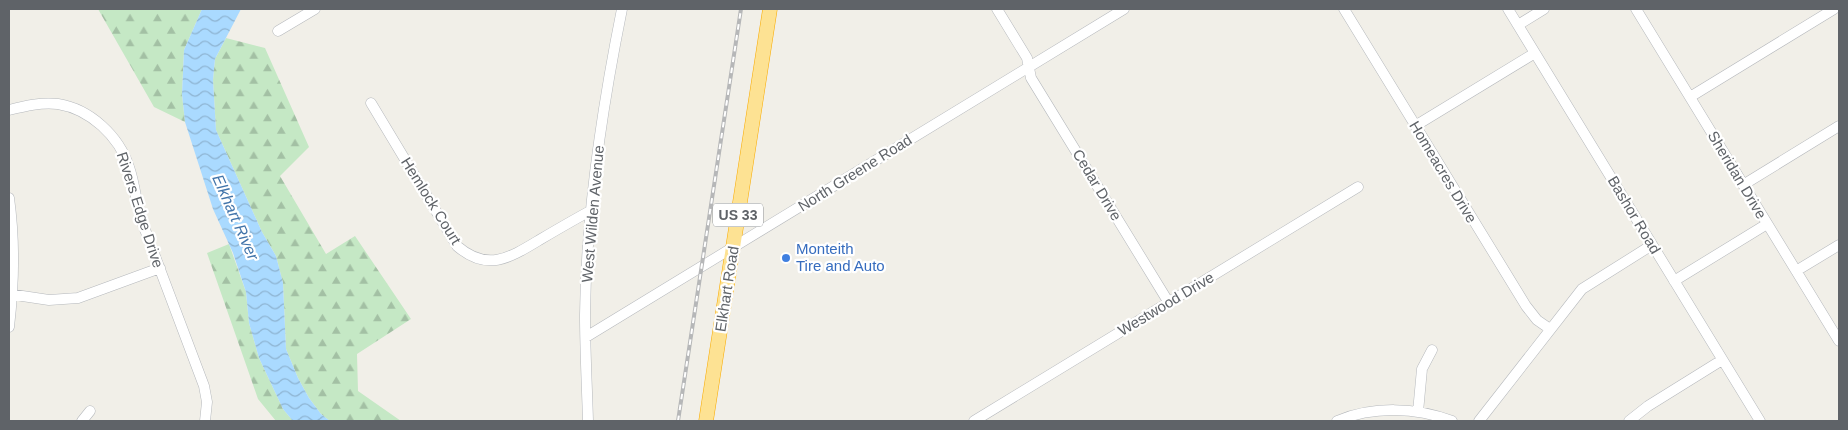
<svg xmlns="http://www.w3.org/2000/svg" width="1848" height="430" viewBox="0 0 1848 430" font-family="Helvetica,sans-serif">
  <defs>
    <pattern id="forest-firs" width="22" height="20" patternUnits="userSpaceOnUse" patternTransform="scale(1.25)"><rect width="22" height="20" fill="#c5e8c5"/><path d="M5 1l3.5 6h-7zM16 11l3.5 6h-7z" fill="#a3c0a4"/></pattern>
    <pattern id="water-waves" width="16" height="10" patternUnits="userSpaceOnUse" patternTransform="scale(1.25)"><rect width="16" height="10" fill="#aadaff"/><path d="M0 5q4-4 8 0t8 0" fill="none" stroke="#8eb4d2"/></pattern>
  </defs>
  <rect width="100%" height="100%" fill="#f1efe8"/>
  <path fill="url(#forest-firs)" d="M 98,9 L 202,9 L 184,50 L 182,94 L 185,122 L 154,107 Z
    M 226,38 L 265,48 L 309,147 L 280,176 L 326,254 L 355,236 L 411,319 L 357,354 L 358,391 L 401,421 L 330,421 L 321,414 L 309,398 L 298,378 L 286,349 L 283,283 L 276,256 L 262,232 L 216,130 L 213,80 L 215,59 Z
    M 229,244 L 246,292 L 249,323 L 259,358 L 283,409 L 293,421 L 276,421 L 258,399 L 207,253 Z"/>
  <path fill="url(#water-waves)" d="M 202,9 L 241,9 L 215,59 L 213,80 L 216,130 L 262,232 L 276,256 L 283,283 L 286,349 L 298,378 L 309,398 L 321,414 L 330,421 L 293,421 L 283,409 L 259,358 L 249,323 L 246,292 L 233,253 L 213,209 L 185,122 L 182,94 L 184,50 Z"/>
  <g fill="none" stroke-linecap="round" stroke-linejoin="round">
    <defs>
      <path id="minor" d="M 997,9 L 1027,58 L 1031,78 L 1169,303
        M 1344,9 L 1526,306 L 1537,320 L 1550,329
        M 1508,9 L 1760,421
        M 1636,9 L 1839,341
        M 1518,25 L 1544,9
        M 278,31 L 315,9
        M 1690,97 L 1834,9
        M 371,103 L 457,246 C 488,273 511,257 541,239 C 558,229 575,219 592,210
        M 9,110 C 25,106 41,102 58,104 C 90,109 119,136 129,167 C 135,184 136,202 141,219 L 204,386 L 207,402 L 205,421
        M 1415,126 L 1535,53
        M 1743,185 L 1839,126
        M 9,198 C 15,241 14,284 9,327
        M 1796,271 L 1839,245
        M 1674,281 L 1767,224
        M 9,294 L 49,300 L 78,298 L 160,268
        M 586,337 L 1124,9
        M 1418,412 L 1422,369 L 1432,350
        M 82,421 L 90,411
        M 588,421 C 587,386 585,350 585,315 C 586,213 602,108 622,9
        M 974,421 L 1358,187
        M 1337,421 C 1373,406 1416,407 1452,421
        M 1479,421 L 1582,289 L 1652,245
        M 1629,421 L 1648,406 L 1722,360"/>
      <path id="highway" d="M 706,421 L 770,9"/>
    </defs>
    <use href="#minor" stroke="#b5b8bc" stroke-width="11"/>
    <use href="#highway" stroke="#f9ab00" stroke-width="15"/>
    <use href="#minor" stroke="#fff" stroke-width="10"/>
    <use href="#highway" stroke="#fde293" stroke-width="14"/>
    <defs>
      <path id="rail" d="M 678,421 L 741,9"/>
    </defs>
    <use href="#rail" stroke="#b6b7b8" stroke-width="4"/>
    <use href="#rail" stroke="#fff" stroke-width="2" stroke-dasharray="5.5" stroke-linecap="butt"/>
  </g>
  <circle fill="#3f7fe0" stroke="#fff" stroke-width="2" cx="786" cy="258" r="5"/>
  <g text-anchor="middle" stroke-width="4.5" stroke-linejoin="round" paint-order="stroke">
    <rect fill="#fff" stroke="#8f9295" stroke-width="1" x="713" y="203.5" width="50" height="23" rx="4"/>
    <g font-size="14" font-weight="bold" fill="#5f6368">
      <text x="738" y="220">US 33</text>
    </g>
    <g font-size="15" fill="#5f6368" stroke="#fff">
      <text transform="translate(1443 172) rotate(59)" y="5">Homeacres Drive</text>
      <text transform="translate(855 173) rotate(-32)" y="5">North Greene Road</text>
      <text transform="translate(1737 175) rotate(59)" y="5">Sheridan Drive</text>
      <text transform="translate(1097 185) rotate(59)" y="5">Cedar Drive</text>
      <text transform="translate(431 201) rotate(58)" y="5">Hemlock Court</text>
      <text transform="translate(140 210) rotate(72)" y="5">Rivers Edge Drive</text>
      <text transform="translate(593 214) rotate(-85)" y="5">West Wilden Avenue</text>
      <text transform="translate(1634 215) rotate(59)" y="5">Bashor Road</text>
      <text transform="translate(727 289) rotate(-81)" y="5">Elkhart Road</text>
      <text transform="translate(1166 304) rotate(-31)" y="5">Westwood Drive</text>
    </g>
    <g font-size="15" fill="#366cbe" stroke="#fff" text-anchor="start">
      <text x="796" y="254">Monteith<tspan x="796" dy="17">Tire and Auto</tspan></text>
    </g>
    <g font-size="16" font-style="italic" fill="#4174aa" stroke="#fff">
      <text transform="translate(236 217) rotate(66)" y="6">Elkhart River</text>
    </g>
  </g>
  <rect width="1848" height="430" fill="none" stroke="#5f6368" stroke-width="20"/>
</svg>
